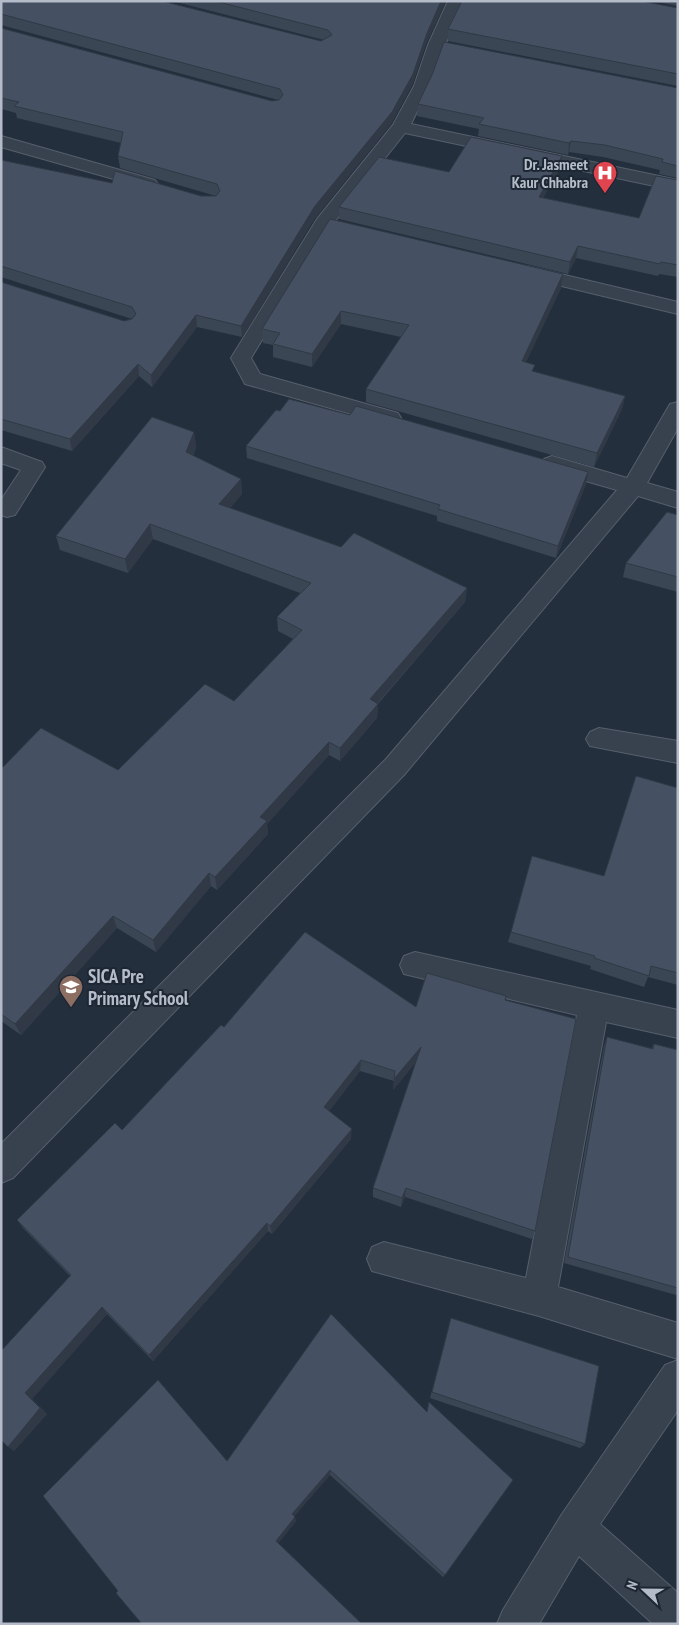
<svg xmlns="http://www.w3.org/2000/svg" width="679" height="1625" viewBox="0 0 679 1625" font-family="'PT Sans Narrow',sans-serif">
  <rect width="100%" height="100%" fill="#242f3e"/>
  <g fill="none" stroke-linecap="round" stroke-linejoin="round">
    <defs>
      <path id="minor" d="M 448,1 L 464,1 C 445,42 431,84 411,124 L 678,180 L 678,191 L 405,133 L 332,225 L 251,358 L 260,374 L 398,413 L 401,418 L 398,423 L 390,425 L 245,384 L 231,358 L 317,219 L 393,125 L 414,86 L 428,45 Z
        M 1,136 L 155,180 L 158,184 L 155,188 L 149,189 L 1,147 Z
        M 527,266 L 678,302 L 678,314 L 520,276 L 517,272 L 520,268 Z
        M 678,402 L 678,428 L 647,483 L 678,492 L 678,508 L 638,496 L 404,775 L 13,1178 L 1,1183 L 1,1144 L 386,759 L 617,490 L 544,469 L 541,464 L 544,459 L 552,456 L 627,478 L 670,404 Z
        M 1,447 L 42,462 L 45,467 L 15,515 L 7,517 L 1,515 L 1,500 L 21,470 L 1,463 Z
        M 599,728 L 678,741 L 678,763 L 590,746 L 586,739 L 590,732 Z
        M 415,952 L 678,1010 L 678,1038 L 606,1022 L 558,1287 L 678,1323 L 678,1359 L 539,1316 L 372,1271 L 367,1259 L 372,1247 L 384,1242 L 526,1278 L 577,1015 L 404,974 L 400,965 L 404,956 Z
        M 678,1360 L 678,1410 L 600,1524 L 678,1593 L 678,1624 L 653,1624 L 579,1556 L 539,1624 L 497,1624 L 503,1610 L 562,1514 L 665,1365 Z"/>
    </defs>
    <use href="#minor" stroke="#565f6c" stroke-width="2"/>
    <use href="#minor" fill="#38414e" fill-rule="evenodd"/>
  </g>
  <path fill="#3b4654" d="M 1,1 L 321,41 L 324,40 L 172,1 L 446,1 L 426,44 L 412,85 L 391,124 L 315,218 L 242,337 L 197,327 L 152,387 L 139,376 L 72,451 L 1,430 L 1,282 L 124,321 L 132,319 L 1,277 L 1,160 L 112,183 L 201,196 L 216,196 L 120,168 L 118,156 L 121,143 L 17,118 L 16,113 L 1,109 L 1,28 L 272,101 L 278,100 L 1,25 Z
    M 652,1 L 678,1 L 678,6 Z
    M 678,8 L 678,86 L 448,41 L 448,29 Z
    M 678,88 L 678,178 L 659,174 L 660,170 L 603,157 L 569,152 L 568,155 L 478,136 L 479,129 L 417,116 L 418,104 Z
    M 560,168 L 543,198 L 639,218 L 678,180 L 678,277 L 659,274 L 658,276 L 576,258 L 568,274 L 339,219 L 339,207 L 449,172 Z
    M 330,219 L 563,274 L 561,288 L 526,362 L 534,372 L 625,396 L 622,409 L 594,467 L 366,402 L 366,389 L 401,337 L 341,324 L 312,367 L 273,357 L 273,345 L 263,343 L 262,329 Z
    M 280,411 L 586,484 L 556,558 L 437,521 L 437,516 L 247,458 L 246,446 Z
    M 194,432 L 196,447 L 193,456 L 241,479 L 242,494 L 230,508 L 341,547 L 467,588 L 465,602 L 378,704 L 377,718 L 340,761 L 329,755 L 267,824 L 268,834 L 217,890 L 211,886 L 156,952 L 117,928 L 21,1035 L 1,1021 L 1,769 L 118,770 L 234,701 L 293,639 L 278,631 L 277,617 L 300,593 L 153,539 L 128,573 L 60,550 L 56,536 Z
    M 678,515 L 678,592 L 623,577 L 626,563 Z
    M 678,788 L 678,985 L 648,977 L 644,987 L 590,969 L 591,966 L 508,942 L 511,932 L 604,876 Z
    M 505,1000 L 535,1231 L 532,1239 L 405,1197 L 401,1207 L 373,1197 L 373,1188 L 416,1062 L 393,1090 L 394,1081 L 360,1071 L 329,1111 L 351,1139 L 272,1234 L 268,1231 L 153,1361 L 107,1314 L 32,1399 L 47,1414 L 14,1451 L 2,1441 L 1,1442 L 1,1351 L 70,1276 L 23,1228 L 17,1220 L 122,1130 L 224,1027 L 416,1007 Z
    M 607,1037 L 651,1049 L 654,1044 L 678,1050 L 678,1293 L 676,1295 L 564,1263 L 604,1046 Z
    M 451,1318 L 585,1444 L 580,1448 L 430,1398 Z
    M 429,1402 L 445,1575 L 443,1577 L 330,1475 L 294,1516 L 296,1521 L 278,1543 L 142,1624 L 227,1461 L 427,1412 Z"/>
  <path fill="#303945" d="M 441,1 L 446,1 L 426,44 L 412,85 L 391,124 L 315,218 L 242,337 L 241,326 L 315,206 L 427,33 Z
    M 571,141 L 569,152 L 568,155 L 569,143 Z
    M 562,156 L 560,168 L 537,209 L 539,197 Z
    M 578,246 L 576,258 L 568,274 L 570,262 Z
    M 563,274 L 561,288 L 520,375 L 522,361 Z
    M 341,311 L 341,324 L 312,367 L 312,354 Z
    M 196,315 L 197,327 L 152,387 L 151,375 Z
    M 138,364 L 139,376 L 72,451 L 70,439 Z
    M 625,396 L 622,409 L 594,467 L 597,453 Z
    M 194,432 L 196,447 L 188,467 L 186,452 Z
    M 588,472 L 586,484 L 556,558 L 558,546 Z
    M 241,479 L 242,494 L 221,519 L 219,504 Z
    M 150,524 L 153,539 L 128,573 L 125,559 Z
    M 467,588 L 465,602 L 369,713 L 370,699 Z
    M 378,704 L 377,718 L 340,761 L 340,748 Z
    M 329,742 L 329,755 L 267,824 L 268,834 L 217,890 L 215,877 L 260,817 Z
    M 209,873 L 211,886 L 156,952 L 153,940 Z
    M 113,916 L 117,928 L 21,1035 L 15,1024 Z
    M 421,1047 L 419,1058 L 393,1090 L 394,1079 Z
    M 361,1060 L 360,1071 L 324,1117 L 324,1107 Z
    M 352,1129 L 351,1139 L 272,1234 L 270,1226 Z
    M 406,1188 L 405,1197 L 401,1207 L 402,1198 Z
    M 267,1223 L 268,1231 L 153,1361 L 149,1355 Z
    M 102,1307 L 107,1314 L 32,1399 L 47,1414 L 14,1451 L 8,1447 L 25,1393 Z
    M 330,1470 L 330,1475 L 293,1518 L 292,1514 Z
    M 295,1517 L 296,1521 L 278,1544 L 276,1541 Z"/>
  <path fill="#455162" stroke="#303945" d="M 1,1 L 162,1 L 321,41 L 332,35 L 328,30 L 215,1 L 441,1 L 427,33 L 413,74 L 392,112 L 315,206 L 241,326 L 196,315 L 151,375 L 138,364 L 70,439 L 1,419 L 1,282 L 124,321 L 132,319 L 136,314 L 132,307 L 1,266 L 1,160 L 112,183 L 115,171 L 201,196 L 216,196 L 220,191 L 217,184 L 118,156 L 123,132 L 14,106 L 19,102 L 1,98 L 1,28 L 272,101 L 279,100 L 283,95 L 280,89 L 1,14 Z
    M 462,1 L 641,1 L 678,8 L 678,74 L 448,29 Z
    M 444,42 L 678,88 L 678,166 L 662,162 L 663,159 L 605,145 L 571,141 L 569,143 L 479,124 L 484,118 L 418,104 L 432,75 Z
    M 471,137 L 562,156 L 539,197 L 639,218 L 656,176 L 678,180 L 678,265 L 661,262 L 660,264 L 578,246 L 570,262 L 339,207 L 379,157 L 449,172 Z
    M 330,219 L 563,274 L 522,361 L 535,365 L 532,371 L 625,396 L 597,453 L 366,389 L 409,325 L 341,311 L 312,354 L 273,344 L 280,333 L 262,329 Z
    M 289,399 L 350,415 L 356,406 L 588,472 L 558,546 L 438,509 L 440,505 L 246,446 L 276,410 L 280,411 Z
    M 152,417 L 194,432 L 186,452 L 241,479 L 219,504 L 341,547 L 354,533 L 467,588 L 370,699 L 378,704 L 340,748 L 329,742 L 260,817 L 267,821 L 215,877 L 209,873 L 153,940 L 113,916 L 15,1024 L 1,1014 L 1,769 L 41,728 L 118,770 L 205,684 L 234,701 L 302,630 L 277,617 L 311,583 L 150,524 L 125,559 L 56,536 Z
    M 667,512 L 678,515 L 678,577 L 626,563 Z
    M 636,776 L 678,788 L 678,973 L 651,966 L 649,976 L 594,958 L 595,956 L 511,932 L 532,856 L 604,876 Z
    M 305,932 L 416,1007 L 427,973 L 506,996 L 505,1000 L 576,1019 L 535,1231 L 406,1188 L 402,1198 L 373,1188 L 421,1047 L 394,1079 L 395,1071 L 361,1060 L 324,1107 L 352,1129 L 270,1226 L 267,1223 L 149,1355 L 102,1307 L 25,1393 L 40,1408 L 8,1447 L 1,1440 L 1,1351 L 71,1275 L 17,1220 L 115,1123 L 122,1130 L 221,1025 L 224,1027 Z
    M 607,1037 L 653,1049 L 654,1044 L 678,1050 L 678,1288 L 568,1257 Z
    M 331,1314 L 427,1412 L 429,1402 L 513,1480 L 445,1575 L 330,1470 L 292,1514 L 295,1517 L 276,1541 L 362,1624 L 142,1624 L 116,1593 L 118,1591 L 43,1496 L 158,1380 L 227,1461 Z
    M 451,1318 L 599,1366 L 585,1444 L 432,1392 Z"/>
  <defs>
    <symbol id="hospital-pin" viewBox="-11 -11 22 30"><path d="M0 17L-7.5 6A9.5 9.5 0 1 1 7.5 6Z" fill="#e0444e" stroke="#1d2633"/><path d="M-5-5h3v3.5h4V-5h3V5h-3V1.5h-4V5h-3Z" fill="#fff"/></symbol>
    <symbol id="school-pin" viewBox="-11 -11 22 30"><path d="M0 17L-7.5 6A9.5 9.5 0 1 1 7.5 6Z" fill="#8d6e63" stroke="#1d2633"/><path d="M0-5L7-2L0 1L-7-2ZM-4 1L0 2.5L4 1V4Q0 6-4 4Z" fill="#fff"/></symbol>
  </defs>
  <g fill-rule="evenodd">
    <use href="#hospital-pin" x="591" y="159" width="28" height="38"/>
    <use href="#school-pin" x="57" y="973" width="28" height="38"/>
  </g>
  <g text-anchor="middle" stroke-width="4" stroke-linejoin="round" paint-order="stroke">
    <g font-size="16" font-weight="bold" fill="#b4bcc9" stroke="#1d2633" text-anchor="end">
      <text x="588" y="170">Dr. Jasmeet<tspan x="588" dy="18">Kaur Chhabra</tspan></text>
    </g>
    <g font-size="19" font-weight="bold" fill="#b4bcc9" stroke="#1d2633" text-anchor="start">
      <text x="88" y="983">SICA Pre<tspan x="88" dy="22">Primary School</tspan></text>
    </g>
  </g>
  <rect width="679" height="1625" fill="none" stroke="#b4bcc9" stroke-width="5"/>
  <g transform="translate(644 1590) rotate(292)" stroke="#1d2633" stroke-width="4" paint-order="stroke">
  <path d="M0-4L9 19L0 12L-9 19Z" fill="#b4bcc9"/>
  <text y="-8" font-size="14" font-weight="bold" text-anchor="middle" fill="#b4bcc9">N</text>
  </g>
</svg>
